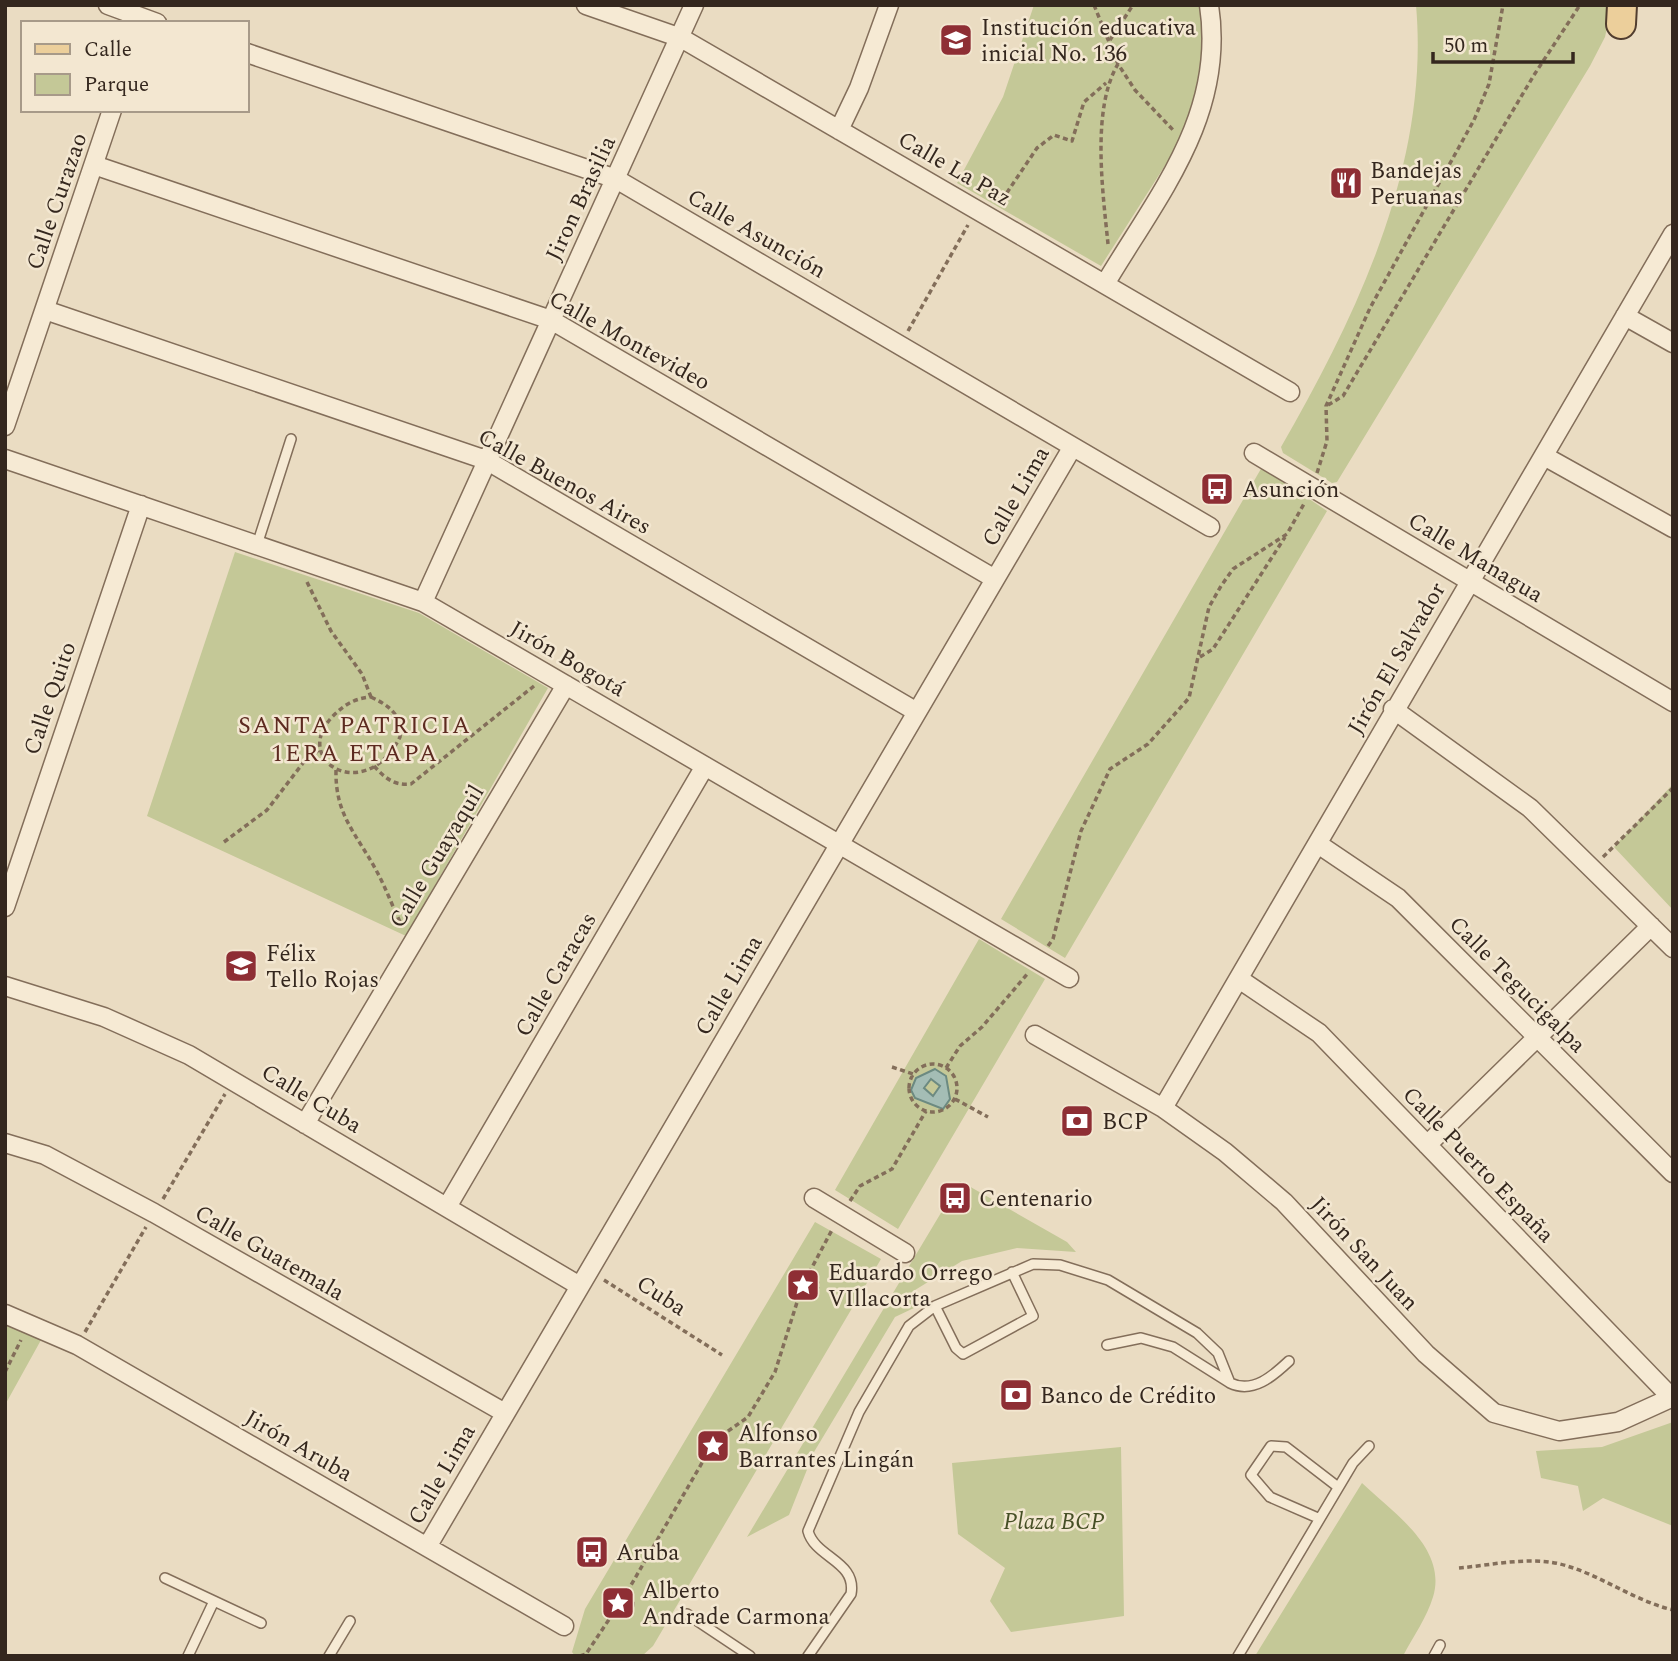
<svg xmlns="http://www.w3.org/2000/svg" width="1678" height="1661" viewBox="0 0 1678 1661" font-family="Spectral,serif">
  <rect width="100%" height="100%" fill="#eadcc2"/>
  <path fill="#c4c897" d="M 1034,5 L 1201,5 L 1203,70 L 1187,131 L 1101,266 L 957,183 L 1003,97 Z
    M 1416,5 L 1612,5 L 1605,37 L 1590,66 L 1337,482 L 1332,483 L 1283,453 L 1281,447 C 1358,313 1430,163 1416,5 Z
    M 1262,467 L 1327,511 L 1065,958 L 1001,919 Z
    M 235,552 L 419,613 L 548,688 L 406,936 L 147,816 Z
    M 1673,784 L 1673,910 L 1614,847 Z
    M 979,939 L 1045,979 L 898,1229 L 835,1190 Z
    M 960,1181 L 1067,1242 L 1076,1252 L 1017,1248 L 962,1261 L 907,1295 L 916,1307 L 895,1317 L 814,1452 L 789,1515 L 747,1537 Z
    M 815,1222 L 881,1259 L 653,1646 L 642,1656 L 575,1656 L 572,1652 L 585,1609 Z
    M 5,1323 L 41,1340 L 5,1405 Z
    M 1673,1422 L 1673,1526 L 1603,1498 L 1583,1511 L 1578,1486 L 1541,1478 L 1536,1451 L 1602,1447 Z
    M 1121,1447 L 1124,1616 L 1011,1632 L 990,1601 L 1005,1568 L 958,1534 L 952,1463 Z
    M 1362,1483 C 1392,1512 1448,1548 1433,1597 C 1427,1617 1413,1637 1403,1656 L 1255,1656 Z"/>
  <path fill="#a4bdb5" stroke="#6c8a81" stroke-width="2" fill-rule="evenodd" d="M 935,1069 L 946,1076 L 950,1099 L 943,1109 L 915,1098 L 911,1090 L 916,1078 ZM 931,1079 L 940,1086 L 933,1096 L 924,1088 Z"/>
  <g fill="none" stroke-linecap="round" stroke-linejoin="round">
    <defs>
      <path id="lane" d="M 257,545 L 291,439
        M 935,1306 L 956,1348 L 963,1354 L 1033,1316 L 1012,1272
        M 1107,1345 L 1141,1338 L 1173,1347 L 1230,1383
        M 1318,1518 L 1270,1497 L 1251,1475 L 1271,1446 L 1286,1447 L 1338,1487
        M 165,1578 L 261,1623
        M 687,1614 L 750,1656
        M 188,1656 L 214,1601
        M 329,1656 L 350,1621
        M 808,1656 L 851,1594 C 857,1561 815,1558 808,1531 L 859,1412 L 909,1326 L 935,1306 L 1033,1264 L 1060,1265 L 1108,1280 L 1197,1333 L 1218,1353 L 1230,1383 C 1253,1394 1273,1376 1289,1361
        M 1238,1656 L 1353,1463 L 1369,1446
        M 1434,1656 L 1440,1645"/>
      <path id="street" d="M 108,5 L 157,23
        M 586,5 L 681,38 L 1290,392
        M 247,53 L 616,179 L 1210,527
        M 839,130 L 859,88 L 889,5
        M 94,165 L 551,320 L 995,579
        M 1105,284 C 1158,195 1226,115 1209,5
        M 45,310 L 486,460 L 917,712
        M 1625,316 L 1673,343
        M 5,426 L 112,110
        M 1254,453 L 1673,702
        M 1544,456 L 1673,528
        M 5,459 L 423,602 L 1069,978
        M 423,602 L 694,5
        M 1393,709 L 1530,808 L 1673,948
        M 1318,844 L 1398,898 L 1673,1173
        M 5,907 L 141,505
        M 1239,979 L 1319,1033 L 1671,1397
        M 5,986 L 104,1017 L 189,1055 L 578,1285
        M 1035,1035 L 1163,1108 L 1225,1152 L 1284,1202 L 1426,1354 L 1494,1413 L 1559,1431 L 1618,1422 L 1673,1397
        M 1163,1108 L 1673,234
        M 305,1124 L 566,685
        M 5,1143 L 45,1155 L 154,1213 L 505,1413
        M 1427,1145 L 1651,926
        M 814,1198 L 905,1253
        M 447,1207 L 705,766
        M 5,1314 L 77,1345 L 564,1626
        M 427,1547 L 1072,448"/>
      <path id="primary" d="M 1621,24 L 1622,5"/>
    </defs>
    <use href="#lane" stroke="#836e5a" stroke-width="12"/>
    <use href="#street" stroke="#836e5a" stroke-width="21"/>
    <use href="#primary" stroke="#513d2e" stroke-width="32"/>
    <path stroke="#836e5a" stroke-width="3.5" stroke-dasharray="5 3.5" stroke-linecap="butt" d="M 1094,5 L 1118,64 L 1135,90 L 1174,131
      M 1110,40 L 1133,5
      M 1002,200 L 1037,148 L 1054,135 L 1072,141 L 1084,102 L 1106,83
      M 1108,244 C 1103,193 1091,109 1118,64
      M 908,331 L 968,225
      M 1328,405 L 1343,396 L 1534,75 L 1580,5
      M 1317,473 L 1327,441 L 1326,406 L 1370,308 L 1474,120 L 1489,84 L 1503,5
      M 307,582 L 331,631 L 362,674 L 371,697
      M 1200,657 L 1213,649 L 1285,537
      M 371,697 C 390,706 402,715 400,737 C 366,806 289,761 333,716 C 344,705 355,698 371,697 Z
      M 374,766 C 385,778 394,786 411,784 L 534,686
      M 336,770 C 335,815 356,833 376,870 C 386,888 393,908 402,926
      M 224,842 L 267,810 L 303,763 L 320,749
      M 1603,857 L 1673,788
      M 1048,946 L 1053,939 L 1081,831 L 1110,769 L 1148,744 L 1189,698 L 1209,607 L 1221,586 L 1233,569 L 1287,534 L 1305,502
      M909 1088a24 24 0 1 1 48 0a24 24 0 1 1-48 0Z
      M 892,1067 L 913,1074
      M 946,1068 L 960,1046 L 982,1027 L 1029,972
      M 955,1099 L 988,1117
      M 163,1199 L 225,1094
      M 850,1201 L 860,1186 L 892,1169 L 926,1111
      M792 1285a13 13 0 1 1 26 0a13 13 0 1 1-26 0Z
      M 809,1273 L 833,1228
      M 604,1280 L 722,1355
      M 85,1332 L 146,1227
      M 5,1372 L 21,1340
      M701 1447a13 13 0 1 1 26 0a13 13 0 1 1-26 0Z
      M 721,1436 L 748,1417 L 775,1372 L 799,1296
      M 1459,1568 C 1493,1565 1534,1555 1567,1566 C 1604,1577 1635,1601 1673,1610
      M605 1603a14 14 0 1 1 28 0a14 14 0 1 1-28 0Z
      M 627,1592 L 706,1456
      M 580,1656 L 586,1654 L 612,1615"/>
    <use href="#lane" stroke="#f6ead4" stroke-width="9"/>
    <use href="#street" stroke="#f6ead4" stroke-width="18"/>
    <use href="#primary" stroke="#eccf9b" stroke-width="28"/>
  </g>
  <defs>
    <symbol id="school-square" viewBox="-11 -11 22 22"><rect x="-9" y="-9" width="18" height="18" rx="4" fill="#8e2e34" stroke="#f3e7d1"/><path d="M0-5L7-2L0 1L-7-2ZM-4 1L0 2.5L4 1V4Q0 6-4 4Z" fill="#fff"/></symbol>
    <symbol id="restaurant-square" viewBox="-11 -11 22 22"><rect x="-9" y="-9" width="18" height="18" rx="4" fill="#8e2e34" stroke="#f3e7d1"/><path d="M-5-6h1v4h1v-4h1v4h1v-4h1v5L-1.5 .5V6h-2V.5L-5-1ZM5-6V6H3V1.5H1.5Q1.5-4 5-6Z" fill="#fff"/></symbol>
    <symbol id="bus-square" viewBox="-11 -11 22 22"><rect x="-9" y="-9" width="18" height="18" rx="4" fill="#8e2e34" stroke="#f3e7d1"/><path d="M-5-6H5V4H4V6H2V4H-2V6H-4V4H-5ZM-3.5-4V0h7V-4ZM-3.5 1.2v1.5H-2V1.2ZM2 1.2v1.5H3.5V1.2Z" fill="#fff"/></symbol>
    <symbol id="bank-square" viewBox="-11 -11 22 22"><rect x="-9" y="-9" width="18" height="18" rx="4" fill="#8e2e34" stroke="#f3e7d1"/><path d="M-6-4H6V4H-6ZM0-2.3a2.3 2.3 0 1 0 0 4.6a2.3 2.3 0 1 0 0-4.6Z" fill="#fff"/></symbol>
    <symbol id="sight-square" viewBox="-11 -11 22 22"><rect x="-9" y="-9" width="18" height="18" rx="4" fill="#8e2e34" stroke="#f3e7d1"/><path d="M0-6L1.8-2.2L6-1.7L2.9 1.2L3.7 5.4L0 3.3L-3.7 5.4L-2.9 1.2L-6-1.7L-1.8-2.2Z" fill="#fff"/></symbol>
  </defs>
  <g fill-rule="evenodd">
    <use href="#school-square" x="937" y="21" width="38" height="38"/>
    <use href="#restaurant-square" x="1327" y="164" width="38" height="38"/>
    <use href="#bus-square" x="1198" y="470" width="38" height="38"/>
    <use href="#school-square" x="222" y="947" width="38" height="38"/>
    <use href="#bank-square" x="1058" y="1102" width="38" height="38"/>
    <use href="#bus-square" x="936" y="1179" width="38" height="38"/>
    <use href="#sight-square" x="784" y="1266" width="38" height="38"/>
    <use href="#bank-square" x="997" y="1376" width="38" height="38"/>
    <use href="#sight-square" x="694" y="1427" width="38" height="38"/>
    <use href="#bus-square" x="573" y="1533" width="38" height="38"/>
    <use href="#sight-square" x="599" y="1584" width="38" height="38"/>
  </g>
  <g text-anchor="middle" stroke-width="5" stroke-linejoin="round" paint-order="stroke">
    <g font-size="23" fill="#34271e" stroke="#f3e7d1" text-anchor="start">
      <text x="981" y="35">Institución educativa<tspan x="981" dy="26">inicial No. 136</tspan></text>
      <text x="1370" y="178">Bandejas<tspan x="1370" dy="26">Peruanas</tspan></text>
      <text x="1242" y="497">Asunción</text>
      <text x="266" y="961">Félix<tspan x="266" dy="26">Tello Rojas</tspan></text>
      <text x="1102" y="1129">BCP</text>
      <text x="979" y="1206">Centenario</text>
      <text x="828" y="1280">Eduardo Orrego<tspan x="828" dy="26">VIllacorta</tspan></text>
      <text x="1040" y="1403">Banco de Crédito</text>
      <text x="738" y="1441">Alfonso<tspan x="738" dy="26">Barrantes Lingán</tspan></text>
      <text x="616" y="1560">Aruba</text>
      <text x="642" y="1598">Alberto<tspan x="642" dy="26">Andrade Carmona</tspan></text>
    </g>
    <g font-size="23" fill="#34271e" stroke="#f3e7d1">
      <text transform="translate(955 168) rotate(30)" y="8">Calle La Paz</text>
      <text transform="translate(580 198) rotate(-65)" y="8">Jiron Brasilia</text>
      <text transform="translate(56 201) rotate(-71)" y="8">Calle Curazao</text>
      <text transform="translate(757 233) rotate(30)" y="8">Calle Asunción</text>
      <text transform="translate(630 340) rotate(29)" y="8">Calle Montevideo</text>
      <text transform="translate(565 481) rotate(29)" y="8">Calle Buenos Aires</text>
      <text transform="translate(1015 496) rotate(-60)" y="8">Calle Lima</text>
      <text transform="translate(1476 557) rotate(31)" y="8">Calle Managua</text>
      <text transform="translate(568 658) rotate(30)" y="8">Jirón Bogotá</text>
      <text transform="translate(1396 658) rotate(-60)" y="8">Jirón El Salvador</text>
      <text transform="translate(49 698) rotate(-71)" y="8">Calle Quito</text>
      <text transform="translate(436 856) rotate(-59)" y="8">Calle Guayaquil</text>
      <text transform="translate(555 974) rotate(-60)" y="8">Calle Caracas</text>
      <text transform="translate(1518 984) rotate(45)" y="8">Calle Tegucigalpa</text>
      <text transform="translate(728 985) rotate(-60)" y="8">Calle Lima</text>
      <text transform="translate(312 1098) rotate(31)" y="8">Calle Cuba</text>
      <text transform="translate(1479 1164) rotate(46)" y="8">Calle Puerto España</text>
      <text transform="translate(270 1252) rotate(30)" y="8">Calle Guatemala</text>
      <text transform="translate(1365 1253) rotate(47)" y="8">Jirón San Juan</text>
      <text transform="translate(662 1295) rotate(33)" y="8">Cuba</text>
      <text transform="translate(299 1445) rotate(30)" y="8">Jirón Aruba</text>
      <text transform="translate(441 1474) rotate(-60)" y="8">Calle Lima</text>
    </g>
    <g font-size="23" font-style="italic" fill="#464f25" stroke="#f3e7d1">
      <text x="1054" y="1529">Plaza BCP</text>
    </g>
    <g font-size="24" letter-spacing="2" fill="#5d2a20" stroke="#f3e7d1">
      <text x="355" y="733">SANTA PATRICIA<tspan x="355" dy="28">1ERA ETAPA</tspan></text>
    </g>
  </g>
  <rect width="1678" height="1661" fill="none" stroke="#34271e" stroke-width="14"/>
  <rect x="21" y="21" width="228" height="91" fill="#f3e7d1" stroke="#a79a89" stroke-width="2"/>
  <rect x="35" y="44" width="35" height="10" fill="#eccf9b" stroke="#a79a89" stroke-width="2"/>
  <text x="84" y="56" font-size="21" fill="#34271e">Calle</text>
  <rect x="35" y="74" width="35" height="21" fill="#c4c897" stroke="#a79a89" stroke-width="2"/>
  <text x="84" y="91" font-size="21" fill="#34271e">Parque</text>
  <path d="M1433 52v10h140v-10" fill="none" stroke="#34271e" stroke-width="3.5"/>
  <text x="1444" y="52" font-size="21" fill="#34271e" stroke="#f3e7d1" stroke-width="5" paint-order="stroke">50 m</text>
</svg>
